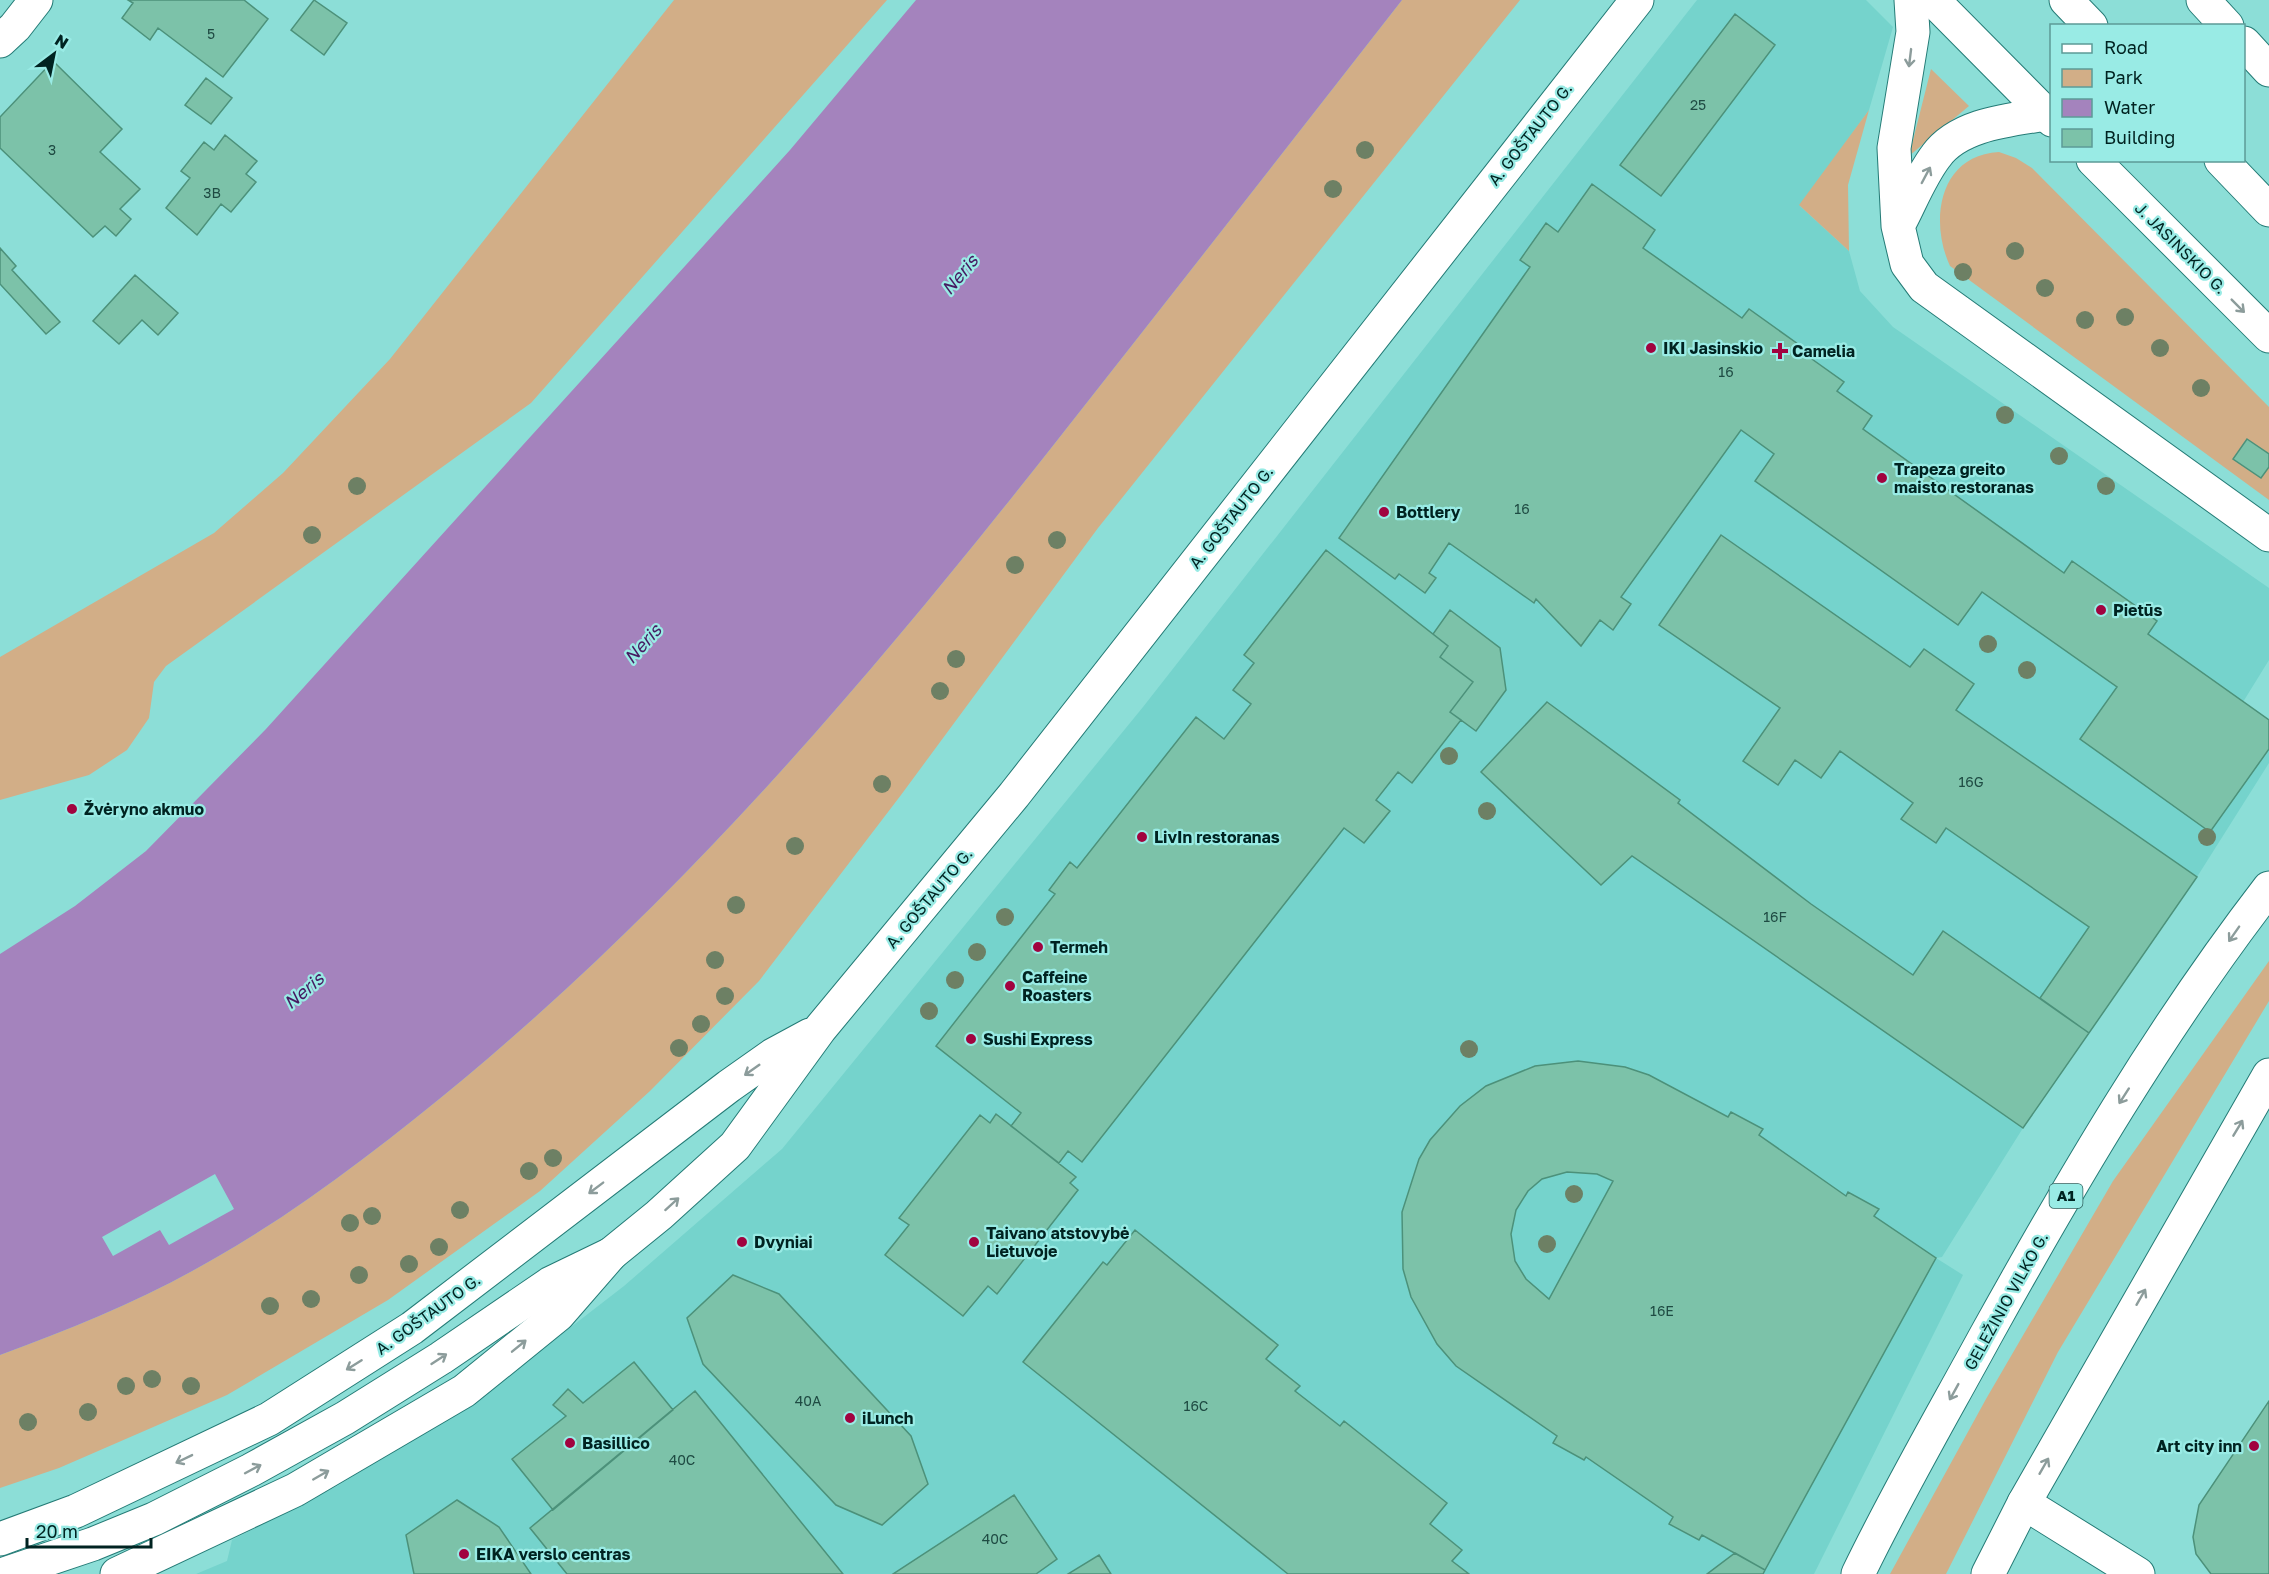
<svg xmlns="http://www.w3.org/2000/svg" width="2269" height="1574" viewBox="0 0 2269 1574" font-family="'Golos Text',sans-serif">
  <rect width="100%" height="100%" fill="#8cded7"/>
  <path fill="#75d3cc" d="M 1697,0 L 1866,0 L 1893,27 L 1869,110 L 1800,206 L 1849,251 L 1860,291 L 1893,327 L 2269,588 L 2269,660 L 2243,702 L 2269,720 L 2269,763 L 2197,877 L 2023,1128 L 1942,1257 L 1936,1258 L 1963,1275 L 1814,1574 L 196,1574 L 227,1561 L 232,1540 L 337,1486 L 478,1399 L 624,1286 L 782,1149 L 1143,707 Z"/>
  <path fill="#d2ae87" d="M 674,0 L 887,0 L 531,403 L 166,666 L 154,682 L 149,718 L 127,750 L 89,775 L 0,800 L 0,657 L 214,533 L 283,473 L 390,359 Z
    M 1402,0 L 1520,0 L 1098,528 L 901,795 L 759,981 L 650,1091 L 540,1191 L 388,1300 L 227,1395 L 59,1468 L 0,1488 L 0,1355 C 74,1328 149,1297 217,1257 C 306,1206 387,1142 466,1077 C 694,886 876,670 1059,438 C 1174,292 1288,146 1402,0 Z
    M 1931,69 L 1969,106 L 1909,156 Z
    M 1869,110 L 1848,185 L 1849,251 L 1799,205 Z
    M 1999,152 L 2016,158 L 2032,168 L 2269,407 L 2269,500 L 1950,266 C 1929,221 1939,155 1999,152 Z
    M 2269,961 L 2269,1001 L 2058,1352 L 1946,1574 L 1890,1574 L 1986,1399 L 2113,1181 Z"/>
  <path fill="#a483bd" d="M 916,0 L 1402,0 C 1288,146 1174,292 1059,438 C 876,670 694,886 466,1077 C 387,1142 306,1206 217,1257 C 149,1297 74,1328 0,1355 L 0,954 L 75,906 L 146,851 L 266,729 L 790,150 Z"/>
  <path fill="#8cded7" d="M 215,1174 L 234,1209 L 169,1245 L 160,1230 L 113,1256 L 102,1237 Z"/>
  <path fill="#7cc2a9" stroke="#4c917a" stroke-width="1.5" fill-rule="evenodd" d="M 128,0 L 244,0 L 268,19 L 223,77 L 158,28 L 150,40 L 122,18 L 133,3 Z
    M 314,0 L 347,23 L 324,55 L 291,30 Z
    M 1735,14 L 1775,45 L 1661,196 L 1620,165 Z
    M 53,61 L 122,129 L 100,152 L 140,189 L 120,209 L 131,219 L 116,236 L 105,226 L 93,237 L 0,148 L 0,117 Z
    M 206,78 L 232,98 L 211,124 L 185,105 Z
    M 225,135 L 257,161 L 246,174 L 256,182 L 231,212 L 221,204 L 197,235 L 166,208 L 190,178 L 181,171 L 204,142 L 214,150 Z
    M 1592,184 L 1655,230 L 1643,248 L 1742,318 L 1749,309 L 1805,349 L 1802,352 L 1844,382 L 1837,391 L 1872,416 L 1863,429 L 2064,573 L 2072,561 L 2157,621 L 2148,634 L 2269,720 L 2269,749 L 2210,832 L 2080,739 L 2117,687 L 1982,592 L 1958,625 L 1755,481 L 1774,454 L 1741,430 L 1621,597 L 1631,604 L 1613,630 L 1600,620 L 1581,646 L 1536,599 L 1534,603 L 1449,543 L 1429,573 L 1436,578 L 1425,593 L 1399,574 L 1395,579 L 1339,538 L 1530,267 L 1520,260 L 1546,223 L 1558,232 Z
    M 0,248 L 16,266 L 12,270 L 60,322 L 46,334 L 0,284 Z
    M 135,275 L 178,313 L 158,335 L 142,320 L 119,344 L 93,321 Z
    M 2247,439 L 2269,454 L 2269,467 L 2261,478 L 2233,459 Z
    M 1721,535 L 1910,667 L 1924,649 L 1974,684 L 1956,710 L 2197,877 L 2089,1033 L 2040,998 L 2089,927 L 1946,828 L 1936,843 L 1901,819 L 1913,803 L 1840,751 L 1821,778 L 1795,760 L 1778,785 L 1743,761 L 1780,708 L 1659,625 Z
    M 1326,550 L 1448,646 L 1440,657 L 1473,682 L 1450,712 L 1461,720 L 1412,783 L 1398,772 L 1376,800 L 1390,811 L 1364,843 L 1344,828 L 1082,1162 L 1068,1151 L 1059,1163 L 1011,1126 L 1021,1113 L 936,1046 L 1055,894 L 1049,890 L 1070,862 L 1077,868 L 1196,717 L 1224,739 L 1251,704 L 1233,690 L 1254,663 L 1244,655 Z
    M 1450,610 L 1500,648 L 1506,690 L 1476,731 L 1450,712 L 1473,682 L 1440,657 L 1448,646 L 1433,634 Z
    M 1547,702 L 1680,800 L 1678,803 L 1811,904 L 1913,975 L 1943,931 L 2089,1033 L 2023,1128 L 1632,856 L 1601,885 L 1481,772 Z
    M 1578,1061 L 1625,1067 L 1649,1075 L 1728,1117 L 1731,1112 L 1763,1129 L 1759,1135 L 1846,1196 L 1848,1192 L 1879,1209 L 1874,1216 L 1936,1258 L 1765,1570 L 1702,1535 L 1699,1540 L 1669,1524 L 1673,1517 L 1586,1457 L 1584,1460 L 1553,1443 L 1557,1436 L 1456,1366 L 1437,1344 L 1411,1297 L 1403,1269 L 1402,1212 L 1419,1159 L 1430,1140 L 1460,1106 L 1486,1086 L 1535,1066 ZM 1567,1172 L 1597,1174 L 1613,1181 L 1549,1299 L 1526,1279 L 1515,1261 L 1511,1234 L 1516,1210 L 1528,1191 L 1542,1179 Z
    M 996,1114 L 1076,1177 L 1070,1183 L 1078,1190 L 997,1294 L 988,1286 L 963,1316 L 885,1255 L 909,1225 L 899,1218 L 980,1115 L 990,1123 Z
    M 1135,1230 L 1278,1345 L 1266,1359 L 1300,1386 L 1295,1391 L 1340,1426 L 1344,1421 L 1447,1503 L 1430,1524 L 1462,1550 L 1452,1561 L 1469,1574 L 1288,1574 L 1023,1362 L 1103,1262 L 1107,1265 Z
    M 733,1275 L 779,1294 L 911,1436 L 928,1484 L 882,1525 L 836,1505 L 703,1364 L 687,1318 Z
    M 634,1362 L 673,1410 L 553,1510 L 512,1459 L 566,1416 L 553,1405 L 568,1389 L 583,1403 Z
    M 695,1391 L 843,1574 L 567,1574 L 530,1528 Z
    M 2269,1401 L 2269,1574 L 2211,1574 L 2196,1554 L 2193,1537 L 2199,1505 Z
    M 1014,1495 L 1057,1559 L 1036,1574 L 893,1574 Z
    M 457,1500 L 499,1527 L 531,1574 L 414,1574 L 406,1535 Z
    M 1735,1553 L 1765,1570 L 1763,1574 L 1707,1574 Z
    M 1099,1555 L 1111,1574 L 1068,1574 Z"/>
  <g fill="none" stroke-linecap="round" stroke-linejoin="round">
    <defs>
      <path id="minor" d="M 0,41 L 15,27 L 36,0
        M 2024,1503 L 2138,1574"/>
      <path id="major" d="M 1933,0 L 2052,120
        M 2066,0 L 2091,26
        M 2203,0 L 2227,26
        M 2244,43 L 2269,70
        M 2093,160 L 2269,336
        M 2221,160 L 2269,210
        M 0,1539 L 76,1511 L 269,1419 L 412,1328 L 729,1086 L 773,1055 L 810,1035
        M 117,1574 L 295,1490 L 464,1391 L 558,1315 L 611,1254 L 659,1215 L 735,1146 L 820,1029 L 1014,795 L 1637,0"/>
      <path id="highway" d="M 1911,0 L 1913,32 L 1894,148 L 1898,226 L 1907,264 L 1924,287 L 2269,535
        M 1898,226 C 1910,204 1920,177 1936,156 C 1959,124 2010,120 2046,114
        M 4,1574 L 93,1544 L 154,1519 L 251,1470 L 345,1418 L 441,1358 L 551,1283 L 611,1254
        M 1858,1574 C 1897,1493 1943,1414 1986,1335 C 2072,1180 2161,1028 2269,888
        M 1988,1574 L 2024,1503 L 2269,1075"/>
    </defs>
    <use href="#minor" stroke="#247b76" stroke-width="35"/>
    <use href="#major" stroke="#247b76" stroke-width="35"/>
    <use href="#highway" stroke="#247b76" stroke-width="35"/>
    <use href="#minor" stroke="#fff" stroke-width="33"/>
    <use href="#major" stroke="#fff" stroke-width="33"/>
    <use href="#highway" stroke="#fff" stroke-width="33"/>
  </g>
  <g fill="#6d8064">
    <circle cx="1365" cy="150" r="9"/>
    <circle cx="1333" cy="189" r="9"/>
    <circle cx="2015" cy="251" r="9"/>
    <circle cx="1963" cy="272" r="9"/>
    <circle cx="2045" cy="288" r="9"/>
    <circle cx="2125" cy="317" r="9"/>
    <circle cx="2085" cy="320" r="9"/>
    <circle cx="2160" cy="348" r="9"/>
    <circle cx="2201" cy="388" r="9"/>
    <circle cx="2005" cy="415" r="9"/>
    <circle cx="2059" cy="456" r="9"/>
    <circle cx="357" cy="486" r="9"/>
    <circle cx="2106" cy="486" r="9"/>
    <circle cx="312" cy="535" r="9"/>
    <circle cx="1057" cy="540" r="9"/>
    <circle cx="1015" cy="565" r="9"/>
    <circle cx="1988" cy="644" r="9"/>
    <circle cx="956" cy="659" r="9"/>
    <circle cx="2027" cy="670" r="9"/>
    <circle cx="940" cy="691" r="9"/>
    <circle cx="1449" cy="756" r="9"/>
    <circle cx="882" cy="784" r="9"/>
    <circle cx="1487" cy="811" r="9"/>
    <circle cx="2207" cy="837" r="9"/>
    <circle cx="795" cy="846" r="9"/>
    <circle cx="736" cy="905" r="9"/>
    <circle cx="1005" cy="917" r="9"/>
    <circle cx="977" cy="952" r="9"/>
    <circle cx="715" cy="960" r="9"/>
    <circle cx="955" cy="980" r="9"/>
    <circle cx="725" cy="996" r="9"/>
    <circle cx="929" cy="1011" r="9"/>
    <circle cx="701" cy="1024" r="9"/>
    <circle cx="679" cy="1048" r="9"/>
    <circle cx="1469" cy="1049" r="9"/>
    <circle cx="553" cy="1158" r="9"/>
    <circle cx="529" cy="1171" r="9"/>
    <circle cx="1574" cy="1194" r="9"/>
    <circle cx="460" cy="1210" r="9"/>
    <circle cx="372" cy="1216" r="9"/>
    <circle cx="350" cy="1223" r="9"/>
    <circle cx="1547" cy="1244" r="9"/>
    <circle cx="439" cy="1247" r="9"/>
    <circle cx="409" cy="1264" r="9"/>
    <circle cx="359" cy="1275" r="9"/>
    <circle cx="311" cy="1299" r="9"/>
    <circle cx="270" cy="1306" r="9"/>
    <circle cx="152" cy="1379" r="9"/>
    <circle cx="126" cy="1386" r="9"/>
    <circle cx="191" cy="1386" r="9"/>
    <circle cx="88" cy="1412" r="9"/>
    <circle cx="28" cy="1422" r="9"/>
  </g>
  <defs><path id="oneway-shaft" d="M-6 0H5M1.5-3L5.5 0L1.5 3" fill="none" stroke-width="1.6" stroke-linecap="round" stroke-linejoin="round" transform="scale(1.5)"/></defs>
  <g stroke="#8c9c9b">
    <use href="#oneway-shaft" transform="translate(1910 58) rotate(97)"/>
    <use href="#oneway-shaft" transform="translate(1926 175) rotate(-62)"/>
    <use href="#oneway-shaft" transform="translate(2238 306) rotate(45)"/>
    <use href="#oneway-shaft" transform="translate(2234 934) rotate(125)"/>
    <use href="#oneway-shaft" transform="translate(752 1070) rotate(145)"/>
    <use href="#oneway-shaft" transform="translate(2124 1096) rotate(123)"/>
    <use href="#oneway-shaft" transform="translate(2238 1128) rotate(-59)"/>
    <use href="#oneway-shaft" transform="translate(596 1188) rotate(143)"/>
    <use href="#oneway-shaft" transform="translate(672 1204) rotate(-42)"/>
    <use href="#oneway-shaft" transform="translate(2141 1297) rotate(-60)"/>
    <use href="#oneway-shaft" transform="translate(519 1346) rotate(-39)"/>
    <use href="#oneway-shaft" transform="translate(439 1359) rotate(-33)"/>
    <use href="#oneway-shaft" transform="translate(354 1365) rotate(148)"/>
    <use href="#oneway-shaft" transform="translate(1954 1392) rotate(119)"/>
    <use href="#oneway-shaft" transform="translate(184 1459) rotate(154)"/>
    <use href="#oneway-shaft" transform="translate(2044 1466) rotate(-60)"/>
    <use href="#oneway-shaft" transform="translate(253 1469) rotate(-28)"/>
    <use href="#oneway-shaft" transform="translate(321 1475) rotate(-30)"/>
  </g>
  <g fill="#a1033f" stroke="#99ebe5" stroke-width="2">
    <circle cx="1651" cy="348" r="6"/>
    <path d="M1777 342h6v6h6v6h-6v6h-6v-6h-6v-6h6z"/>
    <circle cx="1882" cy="478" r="6"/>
    <circle cx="1384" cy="512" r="6"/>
    <circle cx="2101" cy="610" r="6"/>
    <circle cx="72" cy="809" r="6"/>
    <circle cx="1142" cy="837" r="6"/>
    <circle cx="1038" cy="947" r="6"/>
    <circle cx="1010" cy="986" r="6"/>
    <circle cx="971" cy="1039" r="6"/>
    <circle cx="742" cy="1242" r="6"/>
    <circle cx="974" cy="1242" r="6"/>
    <circle cx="850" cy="1418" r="6"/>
    <circle cx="570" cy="1443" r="6"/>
    <circle cx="2254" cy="1446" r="6"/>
    <circle cx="464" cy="1554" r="6"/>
  </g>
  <g text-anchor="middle" stroke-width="4.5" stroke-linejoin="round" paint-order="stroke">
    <g font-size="14" fill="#1f4b43">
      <text x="211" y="39">5</text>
      <text x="1698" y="110">25</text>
      <text x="52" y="155">3</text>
      <text x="212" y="198">3B</text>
      <text x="1726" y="377">16</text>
      <text x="1522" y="514">16</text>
      <text x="1971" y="787">16G</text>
      <text x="1775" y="922">16F</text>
      <text x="1662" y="1316">16E</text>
      <text x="808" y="1406">40A</text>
      <text x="1196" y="1411">16C</text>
      <text x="682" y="1465">40C</text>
      <text x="995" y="1544">40C</text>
    </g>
    <rect fill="#99ebe5" stroke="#2e5f5c" stroke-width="1.5" x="2049.5" y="1184" width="33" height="24" rx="4.5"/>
    <g font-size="15" font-weight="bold" fill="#002321">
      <text x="2066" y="1201">A1</text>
    </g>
    <g font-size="16" fill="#002321" stroke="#99ebe5">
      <text transform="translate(1530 134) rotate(-52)" y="6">A. GOŠTAUTO G.</text>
      <text transform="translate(2181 248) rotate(45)" y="6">J. JASINSKIO G.</text>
      <text transform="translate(1231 517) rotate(-52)" y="6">A. GOŠTAUTO G.</text>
      <text transform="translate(929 898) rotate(-50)" y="6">A. GOŠTAUTO G.</text>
      <text transform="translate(2006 1301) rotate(-61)" y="6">GELEŽINIO VILKO G.</text>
      <text transform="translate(428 1314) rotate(-36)" y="6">A. GOŠTAUTO G.</text>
    </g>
    <g font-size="16" font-weight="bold" fill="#002321" stroke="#99ebe5" text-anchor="start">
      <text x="1663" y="354">IKI Jasinskio</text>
      <text x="1792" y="357">Camelia</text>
      <text x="1894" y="475">Trapeza greito<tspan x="1894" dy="18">maisto restoranas</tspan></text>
      <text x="1396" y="518">Bottlery</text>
      <text x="2113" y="616">Pietūs</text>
      <text x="84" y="815">Žvėryno akmuo</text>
      <text x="1154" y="843">LivIn restoranas</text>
      <text x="1050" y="953">Termeh</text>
      <text x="1022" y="983">Caffeine<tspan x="1022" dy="18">Roasters</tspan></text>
      <text x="983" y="1045">Sushi Express</text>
      <text x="986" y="1239">Taivano atstovybė<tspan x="986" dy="18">Lietuvoje</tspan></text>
      <text x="754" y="1248">Dvyniai</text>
      <text x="862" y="1424">iLunch</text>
      <text x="582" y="1449">Basillico</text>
      <text x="2242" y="1452" text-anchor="end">Art city inn</text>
      <text x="476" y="1560">EIKA verslo centras</text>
    </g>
    <g font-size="18" font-style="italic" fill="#461b61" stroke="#99ebe5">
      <text transform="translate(960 275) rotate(-50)" y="6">Neris</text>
      <text transform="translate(643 644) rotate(-48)" y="6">Neris</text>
      <text transform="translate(304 991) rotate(-40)" y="6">Neris</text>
    </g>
  </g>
  <rect x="2050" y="24" width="195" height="138" fill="#99ebe5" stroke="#5c9b97" stroke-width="1.5"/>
  <rect x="2062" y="44" width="30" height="9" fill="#ffffff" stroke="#5c9b97" stroke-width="1.5"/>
  <text x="2104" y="54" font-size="18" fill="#002321">Road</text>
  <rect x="2062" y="69" width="30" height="18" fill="#d2ae87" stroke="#5c9b97" stroke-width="1.5"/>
  <text x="2104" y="84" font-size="18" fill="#002321">Park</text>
  <rect x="2062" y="99" width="30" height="18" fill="#a483bd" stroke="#5c9b97" stroke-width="1.5"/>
  <text x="2104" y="114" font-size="18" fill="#002321">Water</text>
  <rect x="2062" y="129" width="30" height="18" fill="#7cc2a9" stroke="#5c9b97" stroke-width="1.5"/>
  <text x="2104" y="144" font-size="18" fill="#002321">Building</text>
  <g transform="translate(54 54) rotate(32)" stroke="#99ebe5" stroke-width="4.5" paint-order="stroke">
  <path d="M0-4.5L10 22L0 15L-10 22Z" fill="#002321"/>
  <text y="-9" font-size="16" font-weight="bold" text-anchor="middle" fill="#002321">N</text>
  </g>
  <path d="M27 1538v9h124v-9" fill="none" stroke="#002321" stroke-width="3"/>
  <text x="36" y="1538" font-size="18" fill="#002321" stroke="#99ebe5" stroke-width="4.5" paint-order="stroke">20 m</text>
</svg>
